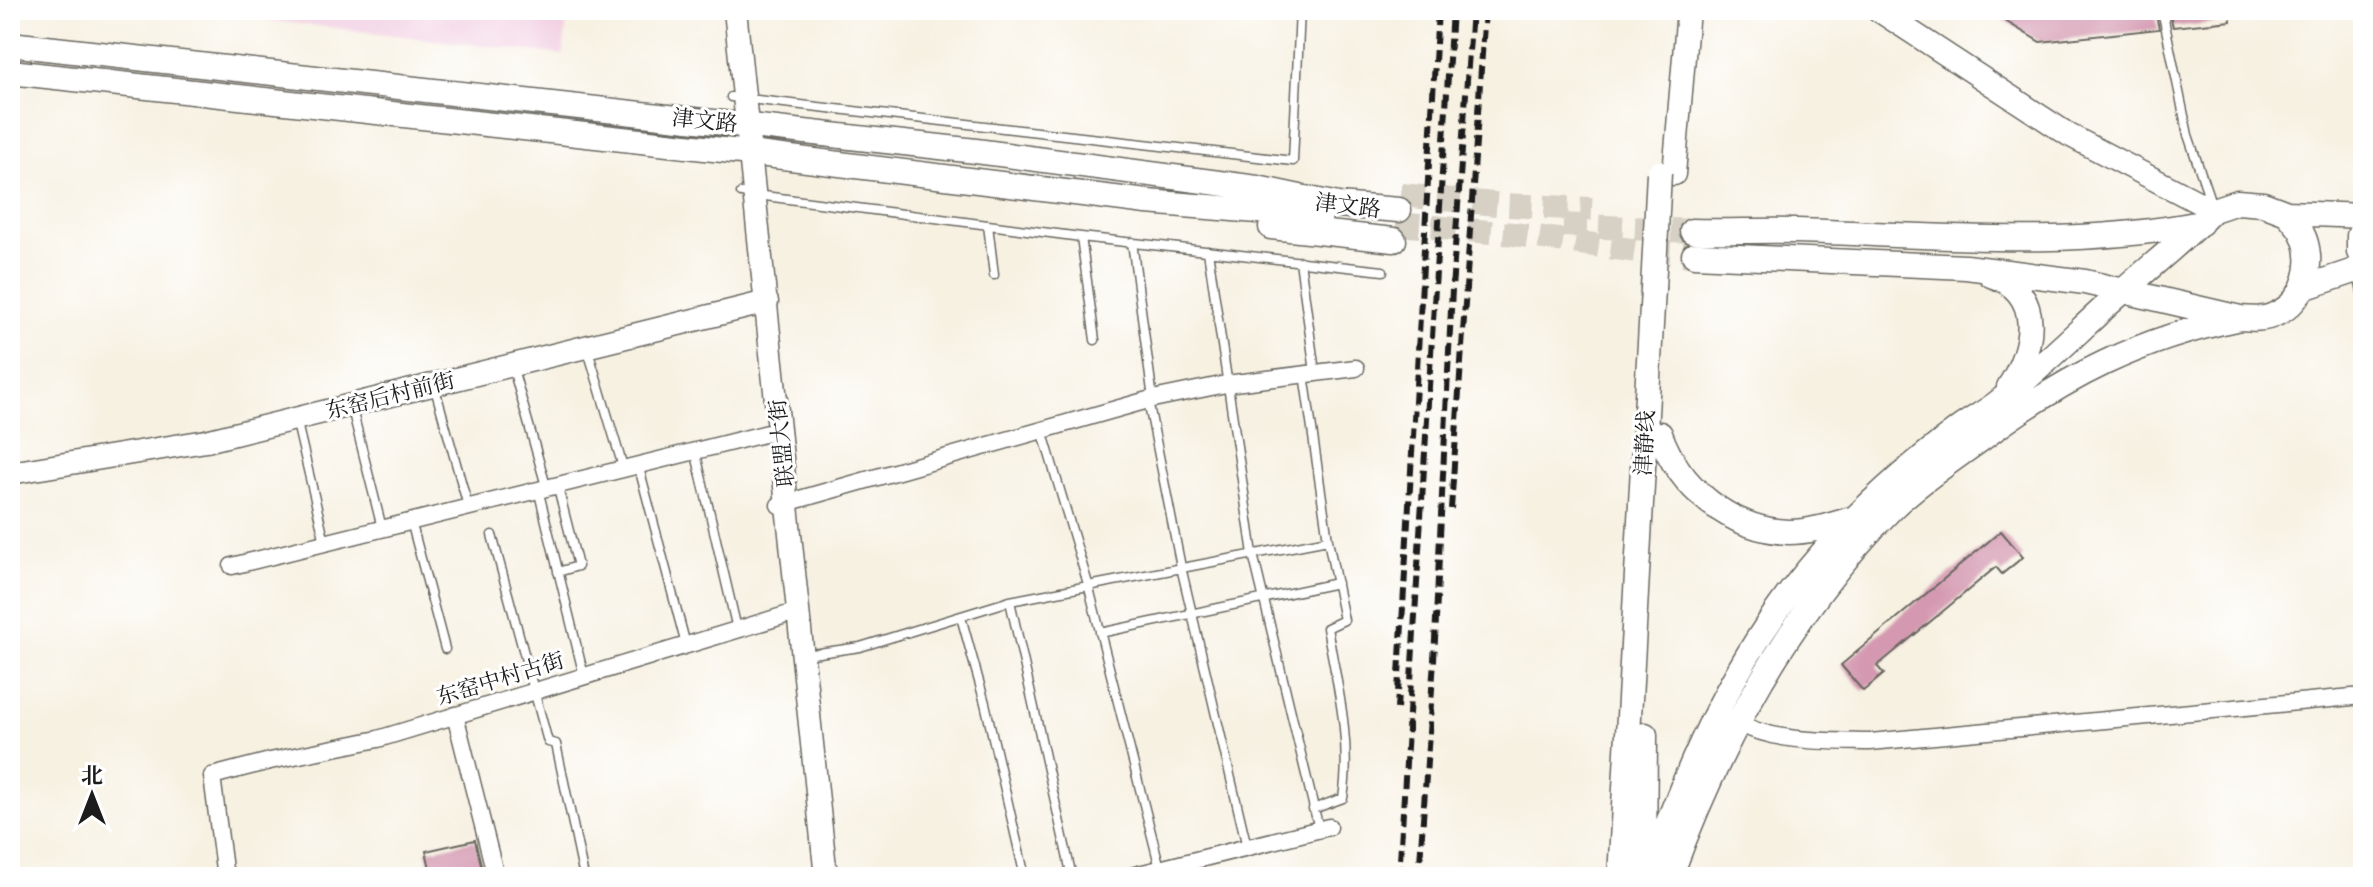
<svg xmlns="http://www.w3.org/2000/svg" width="2373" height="887" viewBox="0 0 2373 887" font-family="'IM FELL Great Primer','Noto Serif SC',serif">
  <rect width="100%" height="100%" fill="#fff"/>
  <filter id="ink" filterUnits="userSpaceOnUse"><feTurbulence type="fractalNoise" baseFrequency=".0125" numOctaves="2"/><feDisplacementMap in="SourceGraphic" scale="16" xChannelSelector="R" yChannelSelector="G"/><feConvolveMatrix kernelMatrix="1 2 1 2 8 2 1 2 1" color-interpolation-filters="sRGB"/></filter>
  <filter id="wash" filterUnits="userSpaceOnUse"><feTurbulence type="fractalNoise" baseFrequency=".006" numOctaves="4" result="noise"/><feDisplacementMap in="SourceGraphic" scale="32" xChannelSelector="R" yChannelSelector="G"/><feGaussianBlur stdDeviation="1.8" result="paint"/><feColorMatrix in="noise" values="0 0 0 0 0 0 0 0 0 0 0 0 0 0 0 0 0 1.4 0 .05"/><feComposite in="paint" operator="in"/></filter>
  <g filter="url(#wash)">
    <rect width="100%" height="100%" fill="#f7f1e2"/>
    <path fill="#f2cfe2" d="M 180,10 L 568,10 L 563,55 Z"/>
    <g id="blocks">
      <path fill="#d499b0" d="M 1987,10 L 2155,10 L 2159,29 L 2040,42 Z
        M 2169,10 L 2230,10 L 2231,21 L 2173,27 Z
        M 2001,531 L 2023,557 L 2002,574 L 1996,567 L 1877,666 L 1884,674 L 1863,691 L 1841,665 Z
        M 475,840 L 483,873 L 468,877 L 432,877 L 426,851 Z"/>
    </g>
  </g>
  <g filter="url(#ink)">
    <use href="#blocks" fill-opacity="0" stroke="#696761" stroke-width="2"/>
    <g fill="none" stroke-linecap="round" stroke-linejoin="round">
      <path stroke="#d6d1c4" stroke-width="24" stroke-dasharray="24 12" stroke-linecap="butt" d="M 1401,195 L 1506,205 L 1592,209
        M 1396,224 L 1514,234 L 1638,251 L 1694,255
        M 1563,225 L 1692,231"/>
      <defs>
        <path id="lane" d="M 2162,10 L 2188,135 L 2212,206
          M 731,97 L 1293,161 L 1300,10
          M 741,193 L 1081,237 L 1383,271
          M 988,225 L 994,275
          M 1081,237 L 1095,340
          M 1132,242 L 1153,399
          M 1208,251 L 1253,554 L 1319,829
          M 1300,261 L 1315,372
          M 2358,274 L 2363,297
          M 587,347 L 623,467
          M 512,365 L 546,486
          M 1304,374 L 1328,540 L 1344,620 L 1327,628 C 1337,683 1352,742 1343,798 L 1313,809
          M 434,385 L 468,506
          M 1148,400 L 1181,567 L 1247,847
          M 351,405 L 382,528
          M 296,419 L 325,542
          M 1042,430 L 1088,584 L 1160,868
          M 695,450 L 737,629
          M 638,464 L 686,645
          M 557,484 L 578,566 L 558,572
          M 538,489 L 584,676
          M 411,521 L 445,649
          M 492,535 L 548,742 L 556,744 L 584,877
          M 1010,601 L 1072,877
          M 961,617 L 985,703 L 1025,877
          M 1100,633 L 1337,583
          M 805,655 L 860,647 L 1010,601 L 1328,540"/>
        <path id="street" d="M 779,505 L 1148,400 L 1226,384 L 1356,368
          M 232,566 L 780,430
          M 455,715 L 496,877
          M 1729,719 C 1772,743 1823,741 1870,742 L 2363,696
          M 225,877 L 212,776 L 270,761 L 378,739 L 799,611
          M 1127,877 L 1329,827"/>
        <path id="secondary" d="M 735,10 L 826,877
          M 1878,10 L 2069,135 L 2213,210
          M 1674,174 L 1688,10
          M 10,473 L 206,441 L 767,302"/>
        <path id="primary" d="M 10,44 L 976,151 L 1257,188 L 1338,205 L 1399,210
          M 10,72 L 750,153 L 1147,202 L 1320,216
          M 1271,227 L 1394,240
          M 2363,230 L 2359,235 L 2359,252 L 2363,255
          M 1692,231 C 1727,232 1762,230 1797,231 C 1932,235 2068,249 2201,223
          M 1694,255 L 1966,267 L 2015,273 L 2085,282 L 2240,318 C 2252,319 2265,320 2276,314 C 2306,301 2316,261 2302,233 C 2299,226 2292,220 2287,213
          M 1991,275 C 2046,292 2033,350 2009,387
          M 2303,288 L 2363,268
          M 1660,434 C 1679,487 1730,530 1789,532 C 1811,532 1834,524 1855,518
          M 1644,871 L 1645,735
          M 1620,877 L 1653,289
          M 1648,877 C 1688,763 1738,650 1818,558 C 1859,510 1910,465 1961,427 C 1974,418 1989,410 2001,400 C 2044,366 2082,327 2123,291 C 2153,264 2185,239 2213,210 L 2237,202 L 2263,204 L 2287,213 L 2363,216
          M 1670,877 C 1720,741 1790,611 1893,507 C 1920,481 1954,459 1984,437 C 2066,376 2140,339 2240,318"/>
      </defs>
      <use href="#lane" stroke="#696761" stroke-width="11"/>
      <use href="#street" stroke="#696761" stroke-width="19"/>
      <use href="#secondary" stroke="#696761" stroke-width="25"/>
      <use href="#primary" stroke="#696761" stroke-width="27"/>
      <use href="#lane" stroke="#fff" stroke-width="8"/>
      <use href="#street" stroke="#fff" stroke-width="16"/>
      <use href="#secondary" stroke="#fff" stroke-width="22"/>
      <use href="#primary" stroke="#fff" stroke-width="24"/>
      <path stroke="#1c1c1c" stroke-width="6" stroke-dasharray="12 6" stroke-linecap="butt" d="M 1451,509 L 1485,10
        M 1397,709 L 1438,10
        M 1399,877 L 1452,10
        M 1419,877 L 1434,660 L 1452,289 L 1472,10"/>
      <defs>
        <path id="primary-bridge" d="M 1653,289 L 1659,173"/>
      </defs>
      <use href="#primary-bridge" stroke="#696761" stroke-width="27" stroke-linecap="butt"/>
      <use href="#primary-bridge" stroke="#fff" stroke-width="24"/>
    </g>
  </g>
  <g text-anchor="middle" stroke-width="6" stroke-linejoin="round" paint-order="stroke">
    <g font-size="22" fill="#1c1c1c" stroke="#fff">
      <text transform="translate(705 120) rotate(6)" y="8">津文路</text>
      <text transform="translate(1348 205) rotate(7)" y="8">津文路</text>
      <text transform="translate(390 395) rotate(-14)" y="8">东窑后村前街</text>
      <text transform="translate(781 443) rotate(-96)" y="8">联盟大街</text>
      <text transform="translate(1644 443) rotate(-87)" y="8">津静线</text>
      <text transform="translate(500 678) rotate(-17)" y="8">东窑中村古街</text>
    </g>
  </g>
  <rect width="2373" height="887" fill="none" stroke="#fff" stroke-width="40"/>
  <g transform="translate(92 795)" stroke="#ffffff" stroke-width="6" paint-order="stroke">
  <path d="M0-6L14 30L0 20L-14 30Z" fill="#1c1c1c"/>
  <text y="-12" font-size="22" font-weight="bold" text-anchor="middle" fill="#1c1c1c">北</text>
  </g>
</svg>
